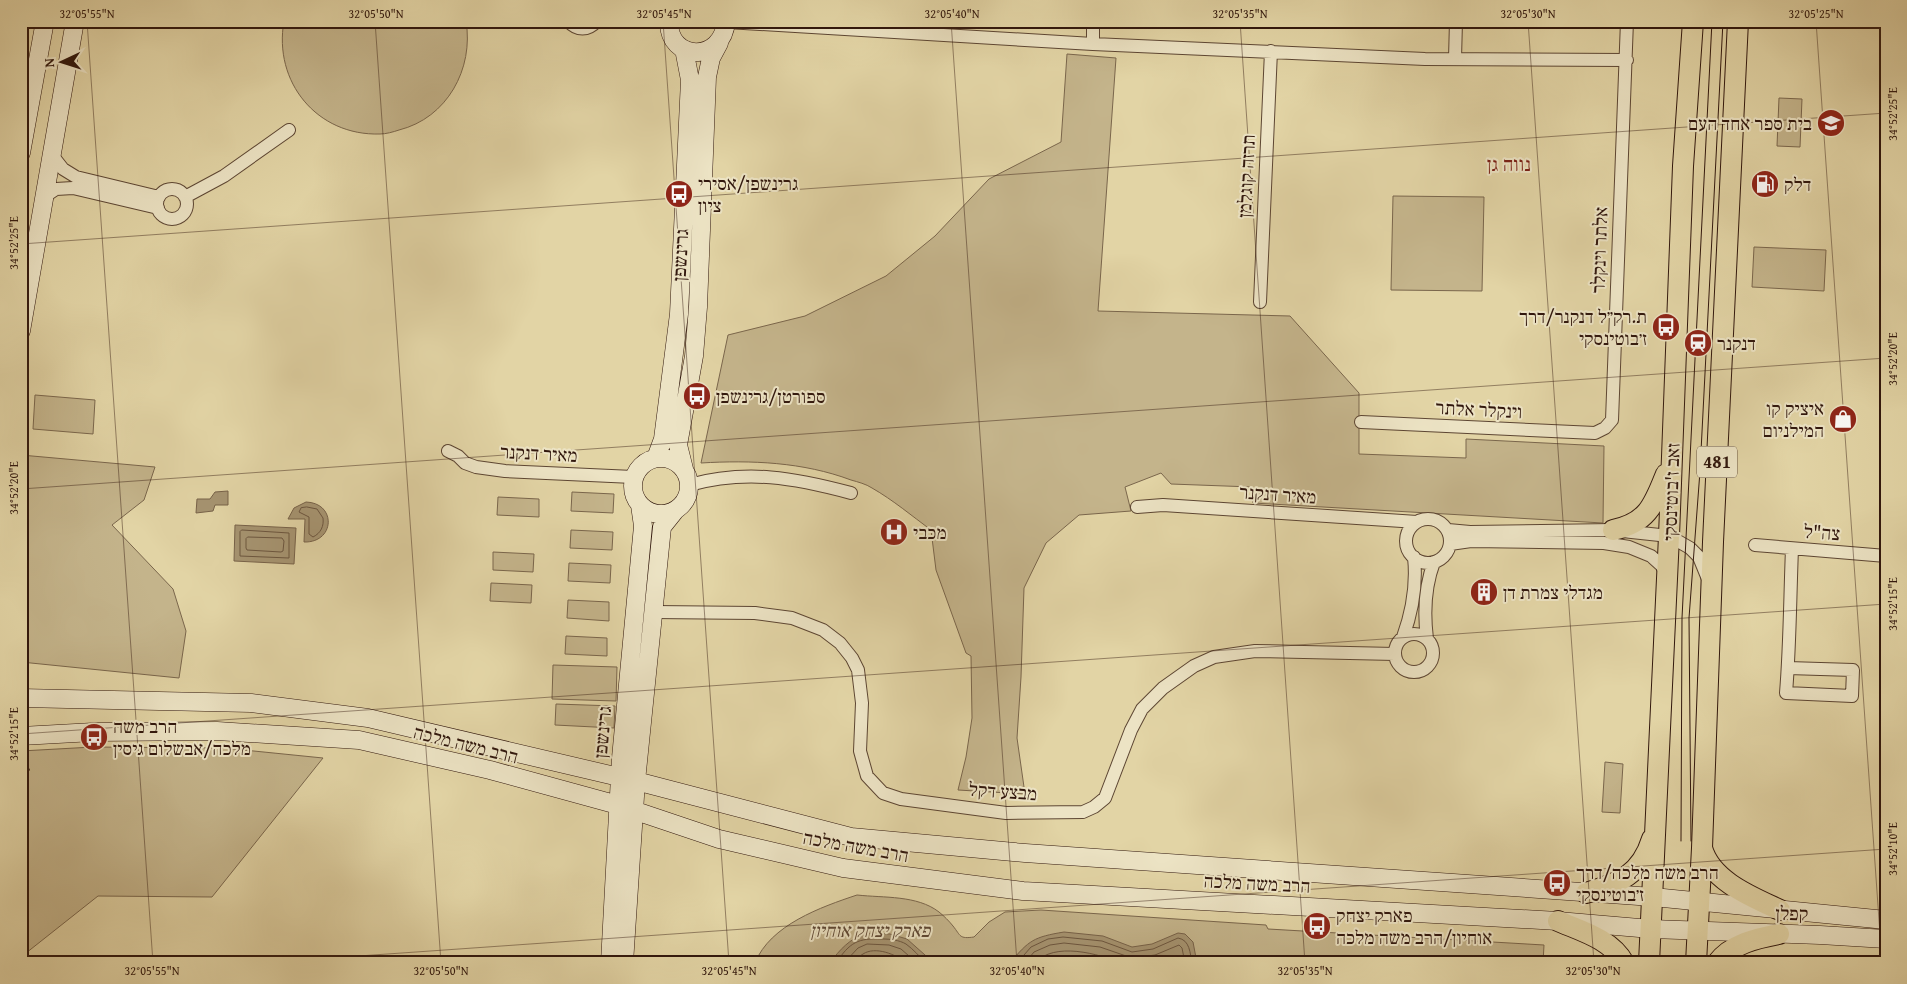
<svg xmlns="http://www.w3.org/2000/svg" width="1907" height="984" viewBox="0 0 1907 984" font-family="'Gentium Book Plus','Frank Ruhl Libre',serif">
  <rect width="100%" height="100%" fill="#e2d4a5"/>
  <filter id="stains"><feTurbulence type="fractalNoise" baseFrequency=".004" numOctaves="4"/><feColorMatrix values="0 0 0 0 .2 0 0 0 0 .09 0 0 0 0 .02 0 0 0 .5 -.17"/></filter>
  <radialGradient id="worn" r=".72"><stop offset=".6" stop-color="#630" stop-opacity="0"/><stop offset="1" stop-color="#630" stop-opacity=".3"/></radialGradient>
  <path fill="#c4b48b" stroke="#7a664c" d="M 284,21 L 466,21 C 474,69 447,118 399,130 C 393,132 386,134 380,134 C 317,136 273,82 284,21 Z
    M 1000,21 L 1071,21 L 1065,26 Z
    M 1067,54 L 1116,58 L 1098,311 L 1290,316 L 1359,393 L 1359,454 L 1466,458 L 1466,439 L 1604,446 L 1603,523 L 1253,503 L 1252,487 L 1171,484 L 1161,473 L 1125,487 L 1131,511 L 1079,515 L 1046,543 L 1024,588 L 1021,677 L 1017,738 L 1025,794 L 958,790 L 966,757 L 972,718 L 971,656 L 966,653 L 936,570 L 931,530 C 912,516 893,500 872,488 C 866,484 858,482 851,480 C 803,462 751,460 701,463 L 728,335 L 805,316 L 886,276 L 935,236 L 989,179 L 1061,142 Z
    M 1779,98 L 1802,99 L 1800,147 L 1777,146 Z
    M 1393,196 L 1484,197 L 1482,291 L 1391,290 Z
    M 1754,247 L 1826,250 L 1824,291 L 1752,287 Z
    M 35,395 L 95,400 L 93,434 L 33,429 Z
    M 21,455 L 155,467 L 144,500 L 112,525 L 173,589 L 186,631 L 179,678 L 21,662 Z
    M 572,492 L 614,494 L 613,513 L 571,511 Z
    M 498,497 L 539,499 L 539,517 L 497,515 Z
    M 571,530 L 613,532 L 612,550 L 570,548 Z
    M 493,552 L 534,554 L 533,572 L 493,570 Z
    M 569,563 L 611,565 L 610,583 L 568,581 Z
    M 491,583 L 532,585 L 531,603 L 490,601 Z
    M 568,600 L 609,602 L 609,621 L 567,618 Z
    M 566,636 L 607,638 L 607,656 L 565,654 Z
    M 553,665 L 617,667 L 616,701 L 552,699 Z
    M 556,704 L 615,706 L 614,728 L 555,725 Z
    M 93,747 L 224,748 L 323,758 L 212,897 L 98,896 L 21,957 L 21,751 Z
    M 1605,762 L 1623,764 L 1620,813 L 1602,812 Z
    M 857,895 C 884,898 917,895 939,912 C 944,916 949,921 953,926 C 961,936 959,939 974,937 L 989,922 L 1005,912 L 1041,910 L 1266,925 L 1268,929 L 1544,945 L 1543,963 L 755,963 C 770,925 821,907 857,895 Z"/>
  <path fill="#a69471" stroke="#776249" d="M 228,491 L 228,505 L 215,505 L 213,511 L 196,513 L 197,499 L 210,499 L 215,492 Z
    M 306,502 C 337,503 335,543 304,542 L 305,519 L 288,519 L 294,508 Z
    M 235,525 L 296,528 L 294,564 L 234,561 Z
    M 1064,932 L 1103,936 L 1132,947 L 1152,944 L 1178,933 L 1185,934 L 1193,942 L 1197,963 L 1010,963 C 1029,940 1034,937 1064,932 Z
    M 865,933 L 890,934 L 907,939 L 934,963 L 830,963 C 840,949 849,940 865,933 Z"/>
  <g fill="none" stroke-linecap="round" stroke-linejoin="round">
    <path stroke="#6c563f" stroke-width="1" d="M 307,507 L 317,509 L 323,518 C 324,526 321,533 313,537 L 309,534 L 309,517 L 299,512 L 301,508 Z
      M 242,530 L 289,533 L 289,558 L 240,556 L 240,532 Z
      M 248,537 L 282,538 L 284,541 L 283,551 L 281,552 L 247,550 L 246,548 L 246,539 Z
      M 836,963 C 850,942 858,938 882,939 C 890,939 899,940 906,944 C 913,949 920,957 926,963
      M 844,963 L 858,948 L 867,944 L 889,945 L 901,949 L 917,963
      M 853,963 C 856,960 859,956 863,954 C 875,946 896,954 906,963
      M 1017,963 L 1031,947 L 1048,939 L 1063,937 L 1102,941 L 1132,952 L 1153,949 L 1178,938 C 1190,940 1190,953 1192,963
      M 1025,963 L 1034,952 L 1050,945 L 1064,943 L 1100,947 L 1132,958 L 1155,955 L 1179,945 L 1182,948 L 1185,963
      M 1035,963 C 1054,941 1099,954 1121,963"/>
    <defs>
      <path id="street" d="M 568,21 C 577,31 588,31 597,21
        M 727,22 L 1093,44 L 1425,59 L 1627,60
        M 1093,44 L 1093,21
        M 1455,59 L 1456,21
        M 52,155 L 63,169 L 76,177 L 159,197
        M157 204a15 15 0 1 1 30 0a15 15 0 1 1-30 0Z
        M 44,197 L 56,189 L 73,188 L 158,208
        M 185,197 L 224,176 L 289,130
        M 1260,302 L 1271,51
        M 1361,422 L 1595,433 L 1605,428 L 1612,420 L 1627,21
        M 448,451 L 458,456 L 465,463 L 476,467 L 505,471 L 633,477
        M 689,485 C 747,469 795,478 851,493
        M 1137,507 L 1163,505 L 1417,522
        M1406 541a22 22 0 1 1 44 0a22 22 0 1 1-44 0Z
        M 1448,530 L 1470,532 L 1613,530 L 1669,536 L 1690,548 L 1699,557 L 1708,579
        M 1450,544 L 1471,541 L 1604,543 L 1629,547 L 1651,556 L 1661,565 L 1667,574
        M 1755,545 L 1886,556
        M 654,612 L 755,613 L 792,618 L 823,630 L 840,643 L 852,658 L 858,670 L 862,703 L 860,751 L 867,776 L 883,793 L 901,799 L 1006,813 L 1083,812 L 1094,807 L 1105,798 L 1131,730 L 1142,709 L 1163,688 L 1194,666 L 1214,657 L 1255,651 L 1395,654
        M1395 653a19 19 0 1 1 38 0a19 19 0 1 1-38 0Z
        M 1403,637 C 1412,612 1417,585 1414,557
        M 1427,639 C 1424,615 1425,586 1434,562
        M 1788,668 L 1853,670 L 1852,696 L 1786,693 C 1790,645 1790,597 1792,549"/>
      <path id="secondary" d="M 669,21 C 668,62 723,63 726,21
        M 21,153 L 45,21
        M 21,331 L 75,21
        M633 486a28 28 0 1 1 56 0a28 28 0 1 1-56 0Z
        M 656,458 L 663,439 L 679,314 L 690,80 L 684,49
        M 684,469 L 678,445 L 694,356 L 698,307 L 707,77 L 711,58 L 719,43
        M 21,698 L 251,703 L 368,718 L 636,781 L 851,837 L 1025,853 L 1653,897 L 1886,920
        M 21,736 L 94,732 L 217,731 L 359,740 L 490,770 L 618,805 L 719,839 L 843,868 L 1023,891 L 1558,921 L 1651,929 L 1820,935 L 1886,939
        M 610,963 L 621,758 L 643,526 L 640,505
        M 624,963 L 636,781 L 662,527 L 674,512"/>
      <path id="primary" d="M 1613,530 C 1648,523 1654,504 1666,474
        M 1702,848 C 1711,881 1752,897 1780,910
        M 1586,893 C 1619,883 1641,875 1652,839
        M 1558,921 C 1581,931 1611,939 1624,963
        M 1649,963 L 1669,536 L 1683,166 L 1693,21
        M 1696,963 L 1702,848 L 1713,542 L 1738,21
        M 1717,963 C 1731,944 1757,938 1779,934"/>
    </defs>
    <use href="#street" stroke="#5d4633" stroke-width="14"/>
    <use href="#secondary" stroke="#31170d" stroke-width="19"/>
    <use href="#primary" stroke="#31170d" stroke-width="22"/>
    <use href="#street" stroke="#ece3c4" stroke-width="12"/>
    <use href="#secondary" stroke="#ece3c4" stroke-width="18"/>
    <use href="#primary" stroke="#e2d4a5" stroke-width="20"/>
    <path stroke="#31170d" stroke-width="1" d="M 1681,841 L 1682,618 L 1712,21
      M 1691,841 L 1689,618 L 1700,471 L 1723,21"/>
    <path stroke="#31170d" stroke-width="4" stroke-dasharray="9 9" stroke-linecap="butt" d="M 21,772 L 37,765"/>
  </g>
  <path fill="none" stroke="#31170d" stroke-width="1" stroke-opacity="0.45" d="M 87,21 L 153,963M 375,21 L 441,963M 663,21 L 729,963M 951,21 L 1017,963M 1240,21 L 1305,963M 1528,21 L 1594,963M 1816,21 L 1882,963M 21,244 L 1886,113M 21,489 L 1886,358M 21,734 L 1886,604M 259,963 L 1886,849"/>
  <defs>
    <symbol id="school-disc" viewBox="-11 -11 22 22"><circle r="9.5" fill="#8f2418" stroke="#ece3c4"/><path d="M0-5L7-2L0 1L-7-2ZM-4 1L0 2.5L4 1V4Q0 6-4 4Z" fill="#fff"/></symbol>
    <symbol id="fuel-disc" viewBox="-11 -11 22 22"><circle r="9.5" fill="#8f2418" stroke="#ece3c4"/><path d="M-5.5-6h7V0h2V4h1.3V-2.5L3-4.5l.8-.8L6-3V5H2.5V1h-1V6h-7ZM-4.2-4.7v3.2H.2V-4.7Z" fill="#fff"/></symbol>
    <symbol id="bus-disc" viewBox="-11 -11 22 22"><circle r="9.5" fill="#8f2418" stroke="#ece3c4"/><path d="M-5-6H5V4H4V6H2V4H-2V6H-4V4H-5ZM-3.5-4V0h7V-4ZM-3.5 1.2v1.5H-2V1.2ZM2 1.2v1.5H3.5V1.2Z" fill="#fff"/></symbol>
    <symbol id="station-disc" viewBox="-11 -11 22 22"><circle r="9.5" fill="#8f2418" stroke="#ece3c4"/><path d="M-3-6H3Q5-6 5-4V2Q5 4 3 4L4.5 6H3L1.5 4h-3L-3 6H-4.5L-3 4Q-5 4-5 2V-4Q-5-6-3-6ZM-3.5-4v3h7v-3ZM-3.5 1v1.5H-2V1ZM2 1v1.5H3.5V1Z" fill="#fff"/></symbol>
    <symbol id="shop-disc" viewBox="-11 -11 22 22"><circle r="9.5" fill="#8f2418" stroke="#ece3c4"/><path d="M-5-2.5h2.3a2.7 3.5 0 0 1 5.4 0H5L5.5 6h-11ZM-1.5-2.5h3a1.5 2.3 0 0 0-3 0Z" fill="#fff"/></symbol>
    <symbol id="hospital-disc" viewBox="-11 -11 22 22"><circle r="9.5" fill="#8f2418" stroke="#ece3c4"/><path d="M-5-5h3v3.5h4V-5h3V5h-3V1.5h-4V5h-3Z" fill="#fff"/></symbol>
    <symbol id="building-disc" viewBox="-11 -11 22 22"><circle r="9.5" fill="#8f2418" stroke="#ece3c4"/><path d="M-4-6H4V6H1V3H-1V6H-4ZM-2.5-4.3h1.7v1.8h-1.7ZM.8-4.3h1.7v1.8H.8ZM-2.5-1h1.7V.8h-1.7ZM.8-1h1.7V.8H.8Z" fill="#fff"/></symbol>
  </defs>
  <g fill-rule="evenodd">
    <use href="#school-disc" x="1815" y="107" width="32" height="32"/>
    <use href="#fuel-disc" x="1749" y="168" width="32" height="32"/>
    <use href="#bus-disc" x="663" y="178" width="32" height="32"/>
    <use href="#bus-disc" x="1650" y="311" width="32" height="32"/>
    <use href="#station-disc" x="1682" y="327" width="32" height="32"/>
    <use href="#bus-disc" x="681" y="380" width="32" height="32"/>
    <use href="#shop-disc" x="1827" y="403" width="32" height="32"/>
    <use href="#hospital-disc" x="878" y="516" width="32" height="32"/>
    <use href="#building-disc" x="1468" y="576" width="32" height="32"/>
    <use href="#bus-disc" x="78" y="721" width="32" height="32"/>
    <use href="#bus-disc" x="1541" y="867" width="32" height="32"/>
    <use href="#bus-disc" x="1301" y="910" width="32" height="32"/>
  </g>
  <g text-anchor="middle" stroke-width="4" stroke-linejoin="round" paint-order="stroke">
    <rect fill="#ece3c4" stroke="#695444" stroke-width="1" x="1697" y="446.5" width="40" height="31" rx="4"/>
    <g font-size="18" font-weight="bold" fill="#31170d">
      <text x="1717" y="468">481</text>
    </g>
    <g font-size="19" fill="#31170d" stroke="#ece3c4" text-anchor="start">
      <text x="1812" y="130" text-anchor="end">בית ספר אחד העם</text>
      <text x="698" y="190">גרינשפן/אסירי<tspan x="698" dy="22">ציון</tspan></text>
      <text x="1784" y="191">דלק</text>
      <text x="1647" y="323" text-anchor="end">ת.רק״ל דנקנר/דרך<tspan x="1647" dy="22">ז׳בוטינסקי</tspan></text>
      <text x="1717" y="350">דנקנר</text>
      <text x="716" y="403">ספורטן/גרינשפן</text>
      <text x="1824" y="415" text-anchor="end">איציק קו<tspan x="1824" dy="22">המילניום</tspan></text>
      <text x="913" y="539">מכבי</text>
      <text x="1503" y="599">מגדלי צמרת דן</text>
      <text x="113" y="733">הרב משה<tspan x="113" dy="22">מלכה/אבשלום גיסין</tspan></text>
      <text x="1576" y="879">הרב משה מלכה/דרך<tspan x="1576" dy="22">ז׳בוטינסקי</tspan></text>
      <text x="1336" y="922">פארק יצחק<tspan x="1336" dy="22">אוחיון/הרב משה מלכה</tspan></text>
    </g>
    <g font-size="19" fill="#31170d" stroke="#ece3c4">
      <text transform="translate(1246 176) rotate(-87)" y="7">תרזה קוגלמן</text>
      <text transform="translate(1599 250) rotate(-88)" y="7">אלתר וינקלר</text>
      <text transform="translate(680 255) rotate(-87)" y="7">גרינשפן</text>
      <text transform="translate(1479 409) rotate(3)" y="7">וינקלר אלתר</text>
      <text transform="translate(539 453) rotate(3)" y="7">מאיר דנקנר</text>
      <text transform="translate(1671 492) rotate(-88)" y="7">זאב ז'בוטינסקי</text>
      <text transform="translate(1278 494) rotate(4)" y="7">מאיר דנקנר</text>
      <text transform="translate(1822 532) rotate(4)" y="7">צה"ל</text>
      <text transform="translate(602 732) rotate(-85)" y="7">גרינשפן</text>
      <text transform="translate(466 744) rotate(14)" y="7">הרב משה מלכה</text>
      <text transform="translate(1003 791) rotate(4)" y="7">מבצע דקל</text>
      <text transform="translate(856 846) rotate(10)" y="7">הרב משה מלכה</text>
      <text transform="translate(1257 883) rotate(3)" y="7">הרב משה מלכה</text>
      <text transform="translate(1792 913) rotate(1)" y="7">קפלן</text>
    </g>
    <g font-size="19" font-style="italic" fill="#5d4633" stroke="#ece3c4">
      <text x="870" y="937">פארק יצחק אוחיון</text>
    </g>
    <g font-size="20" fill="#7a1f14" stroke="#ece3c4">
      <text x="1509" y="171">נווה גן</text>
    </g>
  </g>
  <rect width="1907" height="984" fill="none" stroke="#e2d4a5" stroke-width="55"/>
  <g transform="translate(62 62) rotate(266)" stroke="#ece3c4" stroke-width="4" paint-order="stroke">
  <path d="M0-4L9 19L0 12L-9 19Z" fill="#31170d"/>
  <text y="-8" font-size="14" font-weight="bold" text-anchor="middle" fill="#31170d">N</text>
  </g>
  <rect x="28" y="28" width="1852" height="928" fill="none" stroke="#31170d" stroke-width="2"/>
  <g font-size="12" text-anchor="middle" fill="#31170d">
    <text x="87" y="18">32°05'55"N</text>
    <text x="376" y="18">32°05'50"N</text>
    <text x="664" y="18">32°05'45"N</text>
    <text x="952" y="18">32°05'40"N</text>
    <text x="1240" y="18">32°05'35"N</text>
    <text x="1528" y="18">32°05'30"N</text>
    <text x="1816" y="18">32°05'25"N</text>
    <text transform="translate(1893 114) rotate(-90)" y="4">34°52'25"E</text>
    <text transform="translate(14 243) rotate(-90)" y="4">34°52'25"E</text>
    <text transform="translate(1893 359) rotate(-90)" y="4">34°52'20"E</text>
    <text transform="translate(14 488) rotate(-90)" y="4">34°52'20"E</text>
    <text transform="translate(1893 604) rotate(-90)" y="4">34°52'15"E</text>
    <text transform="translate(14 734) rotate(-90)" y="4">34°52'15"E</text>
    <text transform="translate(1893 849) rotate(-90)" y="4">34°52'10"E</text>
    <text x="152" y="975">32°05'55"N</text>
    <text x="441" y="975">32°05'50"N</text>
    <text x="729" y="975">32°05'45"N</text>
    <text x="1017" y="975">32°05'40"N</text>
    <text x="1305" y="975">32°05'35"N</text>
    <text x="1593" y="975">32°05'30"N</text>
  </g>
  <rect width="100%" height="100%" filter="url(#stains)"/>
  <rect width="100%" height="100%" fill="url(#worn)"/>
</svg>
